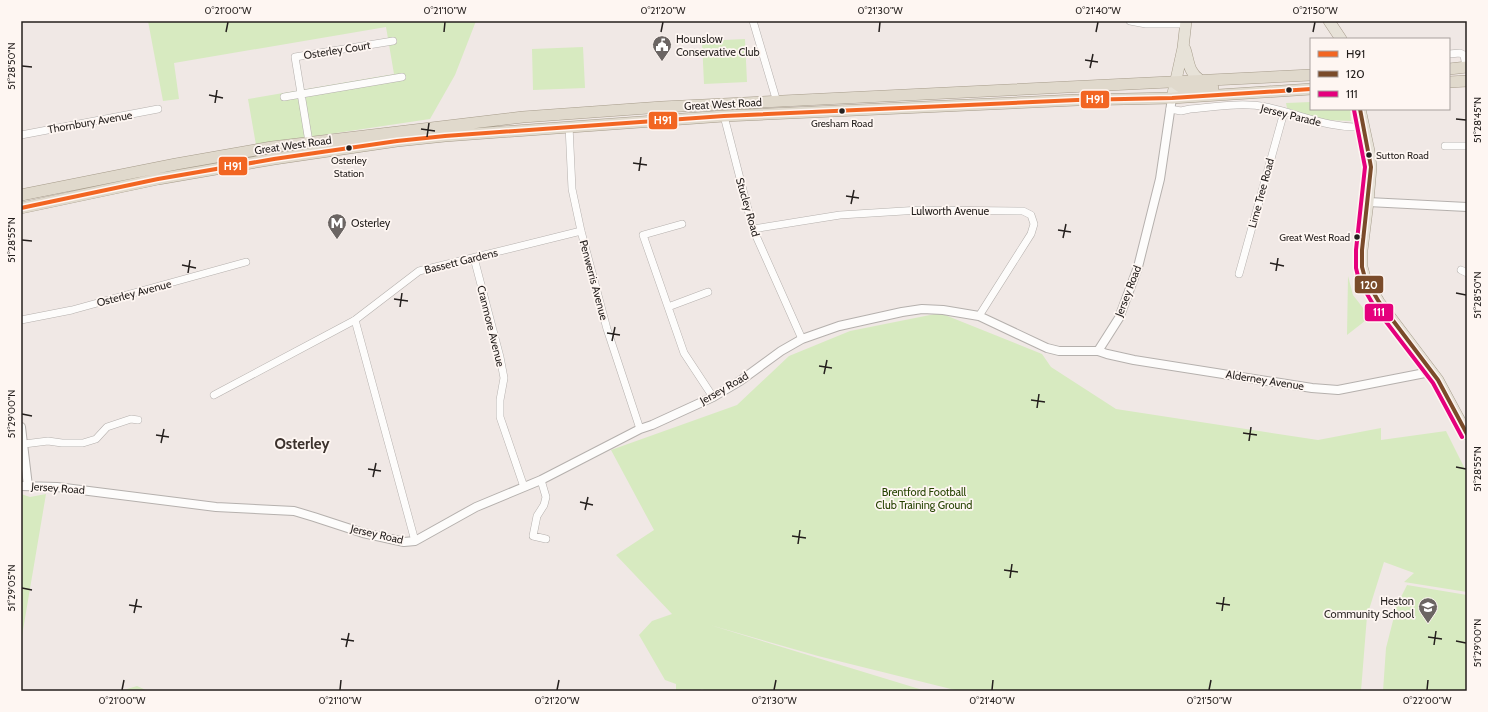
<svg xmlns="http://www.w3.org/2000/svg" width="1488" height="712" viewBox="0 0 1488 712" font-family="Cabin,sans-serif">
  <rect width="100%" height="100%" fill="#f0e8e5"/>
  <path fill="#d7eac0" d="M 148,21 L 476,21 L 455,75 L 430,119 L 256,145 L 248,99 L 394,74 L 386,27 L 174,63 L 179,99 L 163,101 Z
    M 745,39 L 747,82 L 704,84 L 702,41 Z
    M 583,47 L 585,88 L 533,90 L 532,49 Z
    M 1311,102 L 1311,109 L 1350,109 L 1351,121 L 1326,120 L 1310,117 L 1287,108 L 1286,103 Z
    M 1348,276 L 1353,295 L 1370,317 L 1347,335 Z
    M 940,313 L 1042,354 L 1051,367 L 1116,409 L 1318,440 L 1381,428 L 1381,440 L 1446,431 L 1467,473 L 1467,592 L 1404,582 L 1414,573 L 1384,562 L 1367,616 L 1361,691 L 959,691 L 818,656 L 710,625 L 926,691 L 706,691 L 702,689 L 698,691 L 676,691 L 676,684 L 665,680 L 639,635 L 652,621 L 672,614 L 616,555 L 654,530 L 611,450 L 737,405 L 789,356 L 850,331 Z
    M 21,494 L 30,497 L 46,494 L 21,642 Z
    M 1407,585 L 1467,595 L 1467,691 L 1383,691 L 1386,648 L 1397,605 Z
    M 137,686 L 148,691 L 120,691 Z"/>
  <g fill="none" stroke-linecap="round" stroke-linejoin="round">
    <defs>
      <path id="minor" d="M 753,21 L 777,102
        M 1130,21 L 1146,24 L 1185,24
        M 1449,54 L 1460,53 L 1464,55 L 1466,67
        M 284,97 L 402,77
        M 1170,109 L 1181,111 L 1190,109 C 1214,107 1243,102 1266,107 C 1300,114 1329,129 1364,127
        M 724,116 L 753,229 L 802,339
        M 569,126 L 572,189 L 581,231 L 607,329 L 640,429
        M 21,135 L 158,109
        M 309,142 L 295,57 L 393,41
        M 1445,146 L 1467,146
        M 682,224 L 643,235 L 684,353 L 713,397
        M 753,229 L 840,215 L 920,210 L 1023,211 L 1031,215 L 1034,224 L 1031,234 L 979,316
        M 474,258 L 500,357 L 504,378 L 500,400 L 500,417 L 524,487
        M 1461,270 L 1467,273
        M 1239,274 L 1284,112
        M 668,307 L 708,292
        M 21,320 L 72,310 L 246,262
        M 355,320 L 415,541
        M 214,395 L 355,320 L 419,271 L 581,231
        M 24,444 L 48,441 L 62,443 L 83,443 L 96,439 L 107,427 L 131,419 L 138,420
        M 541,480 L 546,497 L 544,505 L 537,516 L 533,536 L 546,539"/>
      <path id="tertiary" d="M 1368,202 L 1467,207
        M 1098,351 L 1107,354 L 1134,360 L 1312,388 L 1338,390 L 1425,373 L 1432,371
        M 21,427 L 28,486
        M 21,486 L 57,487 L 216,507 L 294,511 L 314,517 L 363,533 L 404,542 L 415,541 L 476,507 L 541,480 L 640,429 L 652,425 L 713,397 L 740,381 L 781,351 L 802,339 L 839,326 L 902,312 L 922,309 L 943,310 L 979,316 L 1047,348 L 1059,351 L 1098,351 L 1119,318 L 1138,267 L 1160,179 L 1172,98"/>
      <path id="primary" d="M 1329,21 L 1341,39
        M 1185,49 C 1189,61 1188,72 1200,80
        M 1172,98 L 1183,48 L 1186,21
        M 1360,109 L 1369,151 L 1371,167 L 1368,202 L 1362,250 L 1362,267 L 1365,278 L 1379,302 L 1438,380 L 1467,434"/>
      <path id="trunk" d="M 1449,69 L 1467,67
        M 1449,82 L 1467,81
        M 1176,84 L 1182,88 L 1213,88
        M 21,195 L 176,164 L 272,147 L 523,117 L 662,107 L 1311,75
        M 21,208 L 158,179 L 274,159 L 397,141 L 445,136 L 724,116 L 1077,100 L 1172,98 L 1311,89"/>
    </defs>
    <use href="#minor" stroke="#b5b0ad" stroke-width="8"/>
    <use href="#tertiary" stroke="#b5b0ad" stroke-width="10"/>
    <use href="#primary" stroke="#a69c8b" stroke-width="12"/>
    <use href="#trunk" stroke="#a69c8b" stroke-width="12"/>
    <use href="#minor" stroke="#fdfcfb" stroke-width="7"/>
    <use href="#tertiary" stroke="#fdfcfb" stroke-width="8"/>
    <use href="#primary" stroke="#e7e2d8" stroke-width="11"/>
    <use href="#trunk" stroke="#e0d9cc" stroke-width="11"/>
    <defs>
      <path id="bus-1" d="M 21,208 L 158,179 L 274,159 L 397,141 L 445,136 L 724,116 L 1077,100 L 1172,98 L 1311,89"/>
      <path id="bus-2" d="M 1360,109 L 1371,167 L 1362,250 L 1362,267 L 1365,278 L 1379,302 L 1438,380 L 1467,434"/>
      <path id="bus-3" d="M 1354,110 L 1365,167 L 1356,250 L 1356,268 L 1359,280 L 1374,306 L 1433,383 L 1462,437"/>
    </defs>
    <use href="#bus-1" stroke="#fef6f2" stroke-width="7"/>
    <use href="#bus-2" stroke="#fef6f2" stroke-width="7"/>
    <use href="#bus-3" stroke="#fef6f2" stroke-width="7"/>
    <use href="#bus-1" stroke="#f26522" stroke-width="4"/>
    <use href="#bus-2" stroke="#7a4b2a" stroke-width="4"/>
    <use href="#bus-3" stroke="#e5007d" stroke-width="4"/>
  </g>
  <path fill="none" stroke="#241f1d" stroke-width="1.5" d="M 226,32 L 228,22M 444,32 L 445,22M 661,32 L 663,22M 879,32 L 880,22M 1096,32 L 1098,22M 1313,32 L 1315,22M 1085,60 L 1098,62M 22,66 L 32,67M 1090,68 L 1093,54M 209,95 L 223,98M 215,103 L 217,90M 1456,119 L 1466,120M 421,129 L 435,131M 427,137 L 429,123M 633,163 L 647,165M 639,171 L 641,157M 846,196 L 859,198M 851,204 L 854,190M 1058,230 L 1071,232M 1063,238 L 1066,224M 22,240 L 32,241M 1270,263 L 1284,266M 182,265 L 196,268M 1276,271 L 1278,258M 188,273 L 190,260M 1456,293 L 1466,295M 394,299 L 408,301M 400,307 L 402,293M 607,333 L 620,335M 612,341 L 615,327M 819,366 L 832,368M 824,374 L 827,360M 1031,400 L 1045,402M 1037,408 L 1039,394M 22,414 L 32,416M 1243,433 L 1257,435M 156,435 L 169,437M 1249,441 L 1251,427M 161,443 L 164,429M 1456,467 L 1466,469M 368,469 L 381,471M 373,477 L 376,463M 580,502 L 593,505M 585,510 L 588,497M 792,536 L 806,538M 798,544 L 800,530M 1004,570 L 1018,572M 1010,578 L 1012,564M 22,588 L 32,590M 1216,603 L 1230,605M 129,605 L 142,607M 1222,611 L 1224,597M 134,613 L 137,599M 1428,637 L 1442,639M 341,639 L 354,641M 1456,641 L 1466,643M 1434,645 L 1436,631M 346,647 L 349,633M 122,690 L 124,680M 340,690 L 341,680M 557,690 L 559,680M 774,690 L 776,680M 992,690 L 993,680M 1209,690 L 1211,680M 1427,690 L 1428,680"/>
  <defs>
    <symbol id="civic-pin" viewBox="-11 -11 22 30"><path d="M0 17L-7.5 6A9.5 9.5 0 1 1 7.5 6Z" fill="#6b6563" stroke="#fef6f2"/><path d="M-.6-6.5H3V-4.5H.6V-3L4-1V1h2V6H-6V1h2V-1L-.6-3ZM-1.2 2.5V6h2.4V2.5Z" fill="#fff"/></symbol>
    <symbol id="metro-pin" viewBox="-11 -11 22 30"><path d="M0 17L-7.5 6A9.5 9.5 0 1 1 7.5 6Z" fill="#6b6563" stroke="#fef6f2"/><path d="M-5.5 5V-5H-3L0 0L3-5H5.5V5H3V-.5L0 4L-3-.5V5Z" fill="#fff"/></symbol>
    <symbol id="school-pin" viewBox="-11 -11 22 30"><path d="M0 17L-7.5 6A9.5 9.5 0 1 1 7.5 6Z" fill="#6b6563" stroke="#fef6f2"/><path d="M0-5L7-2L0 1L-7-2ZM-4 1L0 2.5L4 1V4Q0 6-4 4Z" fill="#fff"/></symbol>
  </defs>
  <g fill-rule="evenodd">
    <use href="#civic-pin" x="651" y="34" width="22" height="30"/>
    <use href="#metro-pin" x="326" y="212" width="22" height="30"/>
    <use href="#school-pin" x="1417" y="596" width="22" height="30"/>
  </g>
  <g fill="#241f1d" stroke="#fef6f2" stroke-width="1.5">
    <circle cx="1289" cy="90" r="3.5"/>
    <circle cx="842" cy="111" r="3.5"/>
    <circle cx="349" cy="148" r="3.5"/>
    <circle cx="1369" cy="155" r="3.5"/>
    <circle cx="1357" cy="237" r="3.5"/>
  </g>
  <g text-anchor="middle" stroke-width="3.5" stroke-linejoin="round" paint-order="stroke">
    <g font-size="10" fill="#241f1d" stroke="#fef6f2">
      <text x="842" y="127">Gresham Road</text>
      <text x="1376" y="159" text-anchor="start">Sutton Road</text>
      <text x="349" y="164">Osterley<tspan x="349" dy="13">Station</tspan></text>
      <text x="1350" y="241" text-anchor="end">Great West Road</text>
    </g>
    <g font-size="11" fill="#241f1d" stroke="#fef6f2" text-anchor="start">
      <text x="676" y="43">Hounslow<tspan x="676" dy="13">Conservative Club</tspan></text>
      <text x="351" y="227">Osterley</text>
      <text x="1414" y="605" text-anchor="end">Heston<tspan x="1414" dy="13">Community School</tspan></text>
    </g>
    <g font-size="11" fill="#241f1d" stroke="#fef6f2">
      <text transform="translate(337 50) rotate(-9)" y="4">Osterley Court</text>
      <text transform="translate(723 104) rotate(-3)" y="4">Great West Road</text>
      <text transform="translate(1291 115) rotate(14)" y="4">Jersey Parade</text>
      <text transform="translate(90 122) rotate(-10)" y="4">Thornbury Avenue</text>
      <text transform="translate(293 145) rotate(-8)" y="4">Great West Road</text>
      <text transform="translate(1261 193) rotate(-75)" y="4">Lime Tree Road</text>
      <text transform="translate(748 207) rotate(74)" y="4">Stucley Road</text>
      <text x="950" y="215">Lulworth Avenue</text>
      <text transform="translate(461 261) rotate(-14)" y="4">Bassett Gardens</text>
      <text transform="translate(594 280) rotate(75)" y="4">Penwerris Avenue</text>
      <text transform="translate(1128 291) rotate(-69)" y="4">Jersey Road</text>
      <text transform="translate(134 293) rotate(-15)" y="4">Osterley Avenue</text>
      <text transform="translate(491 326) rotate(76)" y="4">Cranmore Avenue</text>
      <text transform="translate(1265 380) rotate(9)" y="4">Alderney Avenue</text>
      <text transform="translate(724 388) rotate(-30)" y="4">Jersey Road</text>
      <text transform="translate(58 488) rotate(4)" y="4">Jersey Road</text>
      <text transform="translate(377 534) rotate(13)" y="4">Jersey Road</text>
    </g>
    <g font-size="11" fill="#254200" stroke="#fef6f2">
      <text x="924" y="496">Brentford Football<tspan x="924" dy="13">Club Training Ground</tspan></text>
    </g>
    <g font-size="15" font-weight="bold" fill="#3c322d" stroke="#fef6f2">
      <text x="302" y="449">Osterley</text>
    </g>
  </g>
  <g stroke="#fef6f2" stroke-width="1.5">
    <rect x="1080" y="90" width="30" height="19" rx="4" fill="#f26522"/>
    <rect x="648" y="111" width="30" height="19" rx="4" fill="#f26522"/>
    <rect x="218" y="156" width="30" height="20" rx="4" fill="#f26522"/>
    <rect x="1354" y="275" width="30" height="19" rx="4" fill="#7a4b2a"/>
    <rect x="1364" y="303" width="30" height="19" rx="4" fill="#e5007d"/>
  </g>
  <g font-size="11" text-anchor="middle" font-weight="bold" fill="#fff">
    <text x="1095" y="103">H91</text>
    <text x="663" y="124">H91</text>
    <text x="233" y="170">H91</text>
    <text x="1369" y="289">120</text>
    <text x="1379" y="316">111</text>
  </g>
  <rect width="1488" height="712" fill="none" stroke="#fef6f2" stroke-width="44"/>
  <rect x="1310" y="38" width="140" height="72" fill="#fef6f2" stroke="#a7a09d"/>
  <rect x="1318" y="51" width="20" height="6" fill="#f26522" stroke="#a7a09d"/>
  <text x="1346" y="58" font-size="12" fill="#241f1d">H91</text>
  <rect x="1318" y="71" width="20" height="6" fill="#7a4b2a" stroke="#a7a09d"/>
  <text x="1346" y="78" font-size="12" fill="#241f1d">120</text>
  <rect x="1318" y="91" width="20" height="6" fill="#e5007d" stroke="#a7a09d"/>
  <text x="1346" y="98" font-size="12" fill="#241f1d">111</text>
  <rect x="22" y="22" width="1444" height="668" fill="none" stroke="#241f1d" stroke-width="1.5"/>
  <g font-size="10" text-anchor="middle" fill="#241f1d">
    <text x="228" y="14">0°21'00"W</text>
    <text x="445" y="14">0°21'10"W</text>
    <text x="663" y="14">0°21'20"W</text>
    <text x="880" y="14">0°21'30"W</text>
    <text x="1098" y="14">0°21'40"W</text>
    <text x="1315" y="14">0°21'50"W</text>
    <text transform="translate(11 66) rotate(-90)" y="4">51°28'50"N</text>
    <text transform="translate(1477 120) rotate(-90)" y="4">51°28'45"N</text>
    <text transform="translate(11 240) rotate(-90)" y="4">51°28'55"N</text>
    <text transform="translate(1477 295) rotate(-90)" y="4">51°28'50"N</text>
    <text transform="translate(11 414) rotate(-90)" y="4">51°29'00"N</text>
    <text transform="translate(1477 469) rotate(-90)" y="4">51°28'55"N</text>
    <text transform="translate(11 588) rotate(-90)" y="4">51°29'05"N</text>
    <text transform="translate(1477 643) rotate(-90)" y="4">51°29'00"N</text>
    <text x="122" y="704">0°21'00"W</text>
    <text x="340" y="704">0°21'10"W</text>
    <text x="557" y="704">0°21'20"W</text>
    <text x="774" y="704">0°21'30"W</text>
    <text x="992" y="704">0°21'40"W</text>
    <text x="1209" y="704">0°21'50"W</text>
    <text x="1427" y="704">0°22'00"W</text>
  </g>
</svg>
